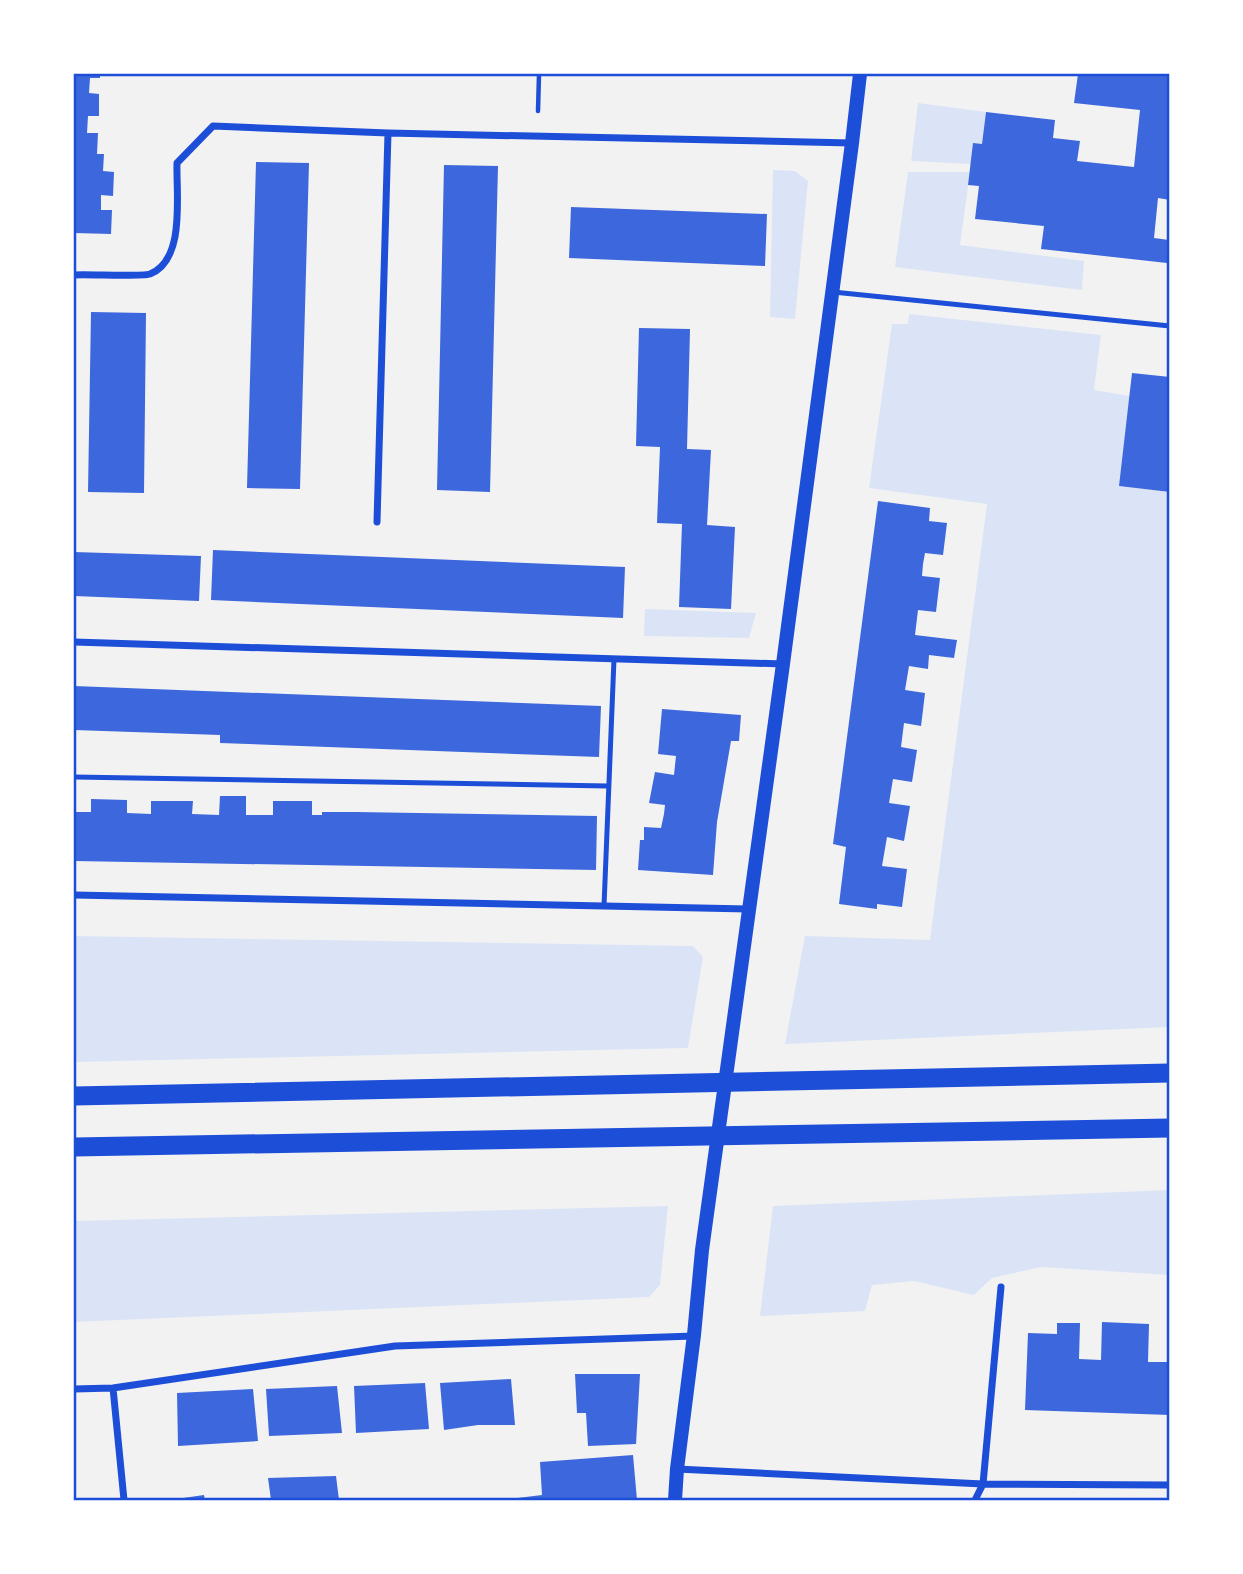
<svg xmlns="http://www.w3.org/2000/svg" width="1243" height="1574" viewBox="0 0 1243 1574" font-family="Quicksand,sans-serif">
  <rect width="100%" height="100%" fill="#f2f2f2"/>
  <path fill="#dbe4f7" d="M 918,103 L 986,112 L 982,144 L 971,164 L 911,161 Z
    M 773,170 L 795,171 L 808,181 L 795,319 L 770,317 Z
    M 908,172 L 970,172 L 960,245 L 1084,261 L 1082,290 L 895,267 Z
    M 909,314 L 1101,335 L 1094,390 L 1130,396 L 1120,486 L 1169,492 L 1169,1027 L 785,1044 L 805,936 L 930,940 L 987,504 L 869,488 L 892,324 L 908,324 Z
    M 645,609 L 756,613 L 749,638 L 644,636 Z
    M 74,936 L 693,946 L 703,957 L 688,1048 L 74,1062 Z
    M 1169,1190 L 1169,1275 L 1041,1267 L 992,1278 L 974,1295 L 914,1281 L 872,1285 L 865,1311 L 760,1316 L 773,1206 Z
    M 668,1206 L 660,1285 L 649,1297 L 74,1322 L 74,1221 Z"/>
  <path fill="#3d67dc" d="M 74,74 L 100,74 L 100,78 L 90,78 L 89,93 L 99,94 L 99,116 L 88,116 L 87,133 L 98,133 L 97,154 L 104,154 L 103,171 L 114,172 L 113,196 L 101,195 L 101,210 L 112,210 L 111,234 L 74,233 Z
    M 1078,74 L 1170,74 L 1170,200 L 1158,198 L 1154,238 L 1169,240 L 1167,263 L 1041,249 L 1044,226 L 975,219 L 979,186 L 968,185 L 973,143 L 982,144 L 986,112 L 1055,120 L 1053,138 L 1080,141 L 1077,161 L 1134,167 L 1140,110 L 1074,103 Z
    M 256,162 L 309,163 L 300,489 L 247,488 Z
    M 444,165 L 498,166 L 490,492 L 437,490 Z
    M 571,207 L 767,214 L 765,266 L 569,258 Z
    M 91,312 L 146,313 L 144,493 L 88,492 Z
    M 639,328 L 690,329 L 687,449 L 711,450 L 707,525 L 735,527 L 731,609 L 679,607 L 682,524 L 657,523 L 660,447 L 636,446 Z
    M 1132,373 L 1170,377 L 1170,492 L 1119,486 Z
    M 878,501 L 930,508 L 929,521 L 947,523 L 943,555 L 925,553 L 923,564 L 922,576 L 940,578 L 936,612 L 918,610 L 915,635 L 957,640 L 954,658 L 929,655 L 928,669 L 909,666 L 905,690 L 925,693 L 923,710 L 921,726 L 904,723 L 901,747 L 917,750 L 912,782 L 893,779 L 889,803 L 910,806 L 904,841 L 887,837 L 882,866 L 907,869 L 902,907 L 877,904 L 877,909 L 839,904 L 846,847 L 833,844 Z
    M 213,550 L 625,567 L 623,618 L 211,600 Z
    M 74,552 L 201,556 L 199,601 L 74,596 Z
    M 74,686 L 601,706 L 599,757 L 220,743 L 220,735 L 74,730 Z
    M 662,709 L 741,715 L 739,741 L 731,741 L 717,822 L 713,875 L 638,870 L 640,840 L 644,840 L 644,827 L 661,828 L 664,814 L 665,805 L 649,803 L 655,772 L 674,775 L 676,756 L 658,754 Z
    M 220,796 L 246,796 L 246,815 L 273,815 L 273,801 L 312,801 L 312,815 L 322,815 L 322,812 L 356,812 L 597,816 L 596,870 L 74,861 L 74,812 L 91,812 L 91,799 L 127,800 L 127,813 L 151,814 L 151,801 L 193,801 L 192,814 L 219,815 Z
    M 1102,1322 L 1149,1324 L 1148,1362 L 1170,1362 L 1170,1415 L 1025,1410 L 1028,1333 L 1057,1334 L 1057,1323 L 1080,1323 L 1079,1359 L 1101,1360 Z
    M 575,1374 L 640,1374 L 636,1444 L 588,1446 L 586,1413 L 577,1413 Z
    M 511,1379 L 515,1425 L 478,1425 L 444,1430 L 440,1383 Z
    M 425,1383 L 429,1429 L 356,1433 L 354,1386 Z
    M 337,1386 L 342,1433 L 269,1436 L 266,1389 Z
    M 253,1389 L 258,1441 L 178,1446 L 177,1393 Z
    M 633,1455 L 637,1500 L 509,1500 L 509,1499 L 542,1495 L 540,1462 Z
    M 336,1476 L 339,1500 L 271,1500 L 268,1478 Z
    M 204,1495 L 205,1500 L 177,1500 L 176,1499 Z"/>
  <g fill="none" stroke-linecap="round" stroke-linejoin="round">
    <path stroke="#1d4ed8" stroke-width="4.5" d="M 538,111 L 539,74"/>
    <path stroke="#1d4ed8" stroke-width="5" d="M 833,292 L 1170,326
      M 74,777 L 608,786
      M 604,906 L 614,659"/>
    <path stroke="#1d4ed8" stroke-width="7" d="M 74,275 C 87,274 141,277 150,274 C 186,260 176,194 177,163 L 213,126 L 388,133 L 852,143
      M 377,522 L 388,133
      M 74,642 L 783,664
      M 74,895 L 748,909
      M 113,1388 L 124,1500
      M 74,1389 L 113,1388 L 395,1346 L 694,1336
      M 677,1469 L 983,1484 L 1170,1485
      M 975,1500 L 983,1484 L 1001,1287"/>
    <path stroke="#1d4ed8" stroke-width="14" d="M 675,1500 L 677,1469 L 694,1335 L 702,1250 L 783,664 L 852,143 L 860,74"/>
    <path stroke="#1d4ed8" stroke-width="19" d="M 74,1096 L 1170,1073
      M 74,1147 L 1170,1128"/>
  </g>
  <rect width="1243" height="1574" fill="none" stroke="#ffffff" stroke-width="150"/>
  <rect x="75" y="75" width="1093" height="1424" fill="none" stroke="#1d4ed8" stroke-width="2.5"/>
</svg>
